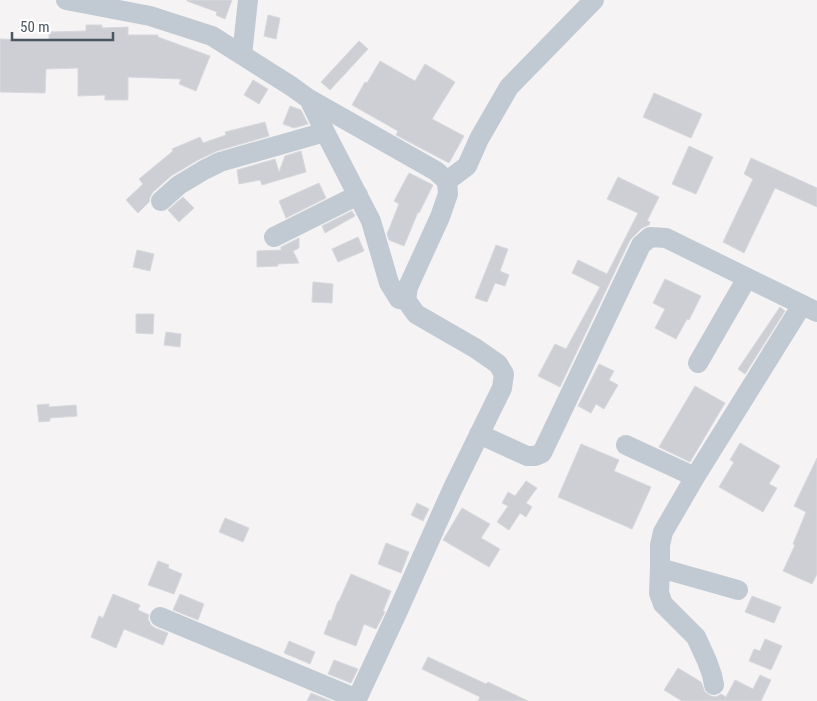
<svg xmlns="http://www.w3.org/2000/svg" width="817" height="701" viewBox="0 0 817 701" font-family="'Roboto Condensed',sans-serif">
  <rect width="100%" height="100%" fill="#f5f3f3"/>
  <path fill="#cdcfd5" stroke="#d7d9de" d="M 187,0 L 232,0 L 225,19 L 216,15 L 217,12 L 187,1 Z
    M 268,15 L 280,18 L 276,39 L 264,36 Z
    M 86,25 L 102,25 L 102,28 L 128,27 L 128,35 L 158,35 L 158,37 L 210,56 L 196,91 L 179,84 L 181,79 L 128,77 L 128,100 L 105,100 L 105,95 L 78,96 L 78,68 L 46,69 L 45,93 L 0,92 L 0,39 L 49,40 L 49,32 L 86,31 Z
    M 359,41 L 368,49 L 330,90 L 321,82 Z
    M 380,61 L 415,81 L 425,64 L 455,82 L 432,119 L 464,136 L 449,163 L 396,135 L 398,131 L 352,105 L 365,82 L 367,83 Z
    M 253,80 L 268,89 L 259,104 L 244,95 Z
    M 654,93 L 702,114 L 691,138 L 643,117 Z
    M 290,106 L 301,110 L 308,124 L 294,128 L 283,124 Z
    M 265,122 L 269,136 L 217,151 L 198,160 L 171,176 L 153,192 L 150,197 L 149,202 L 138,213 L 126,200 L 143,184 L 139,179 L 173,151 L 172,149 L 200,137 L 203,143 L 226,135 L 225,132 Z
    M 689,146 L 713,157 L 696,194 L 672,184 Z
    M 301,151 L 306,172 L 262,185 L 260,180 L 239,184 L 237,170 L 275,159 L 279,172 L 285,156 Z
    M 751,158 L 817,188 L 817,207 L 775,188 L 744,253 L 723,242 L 753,179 L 744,174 Z
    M 409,173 L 433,185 L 419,213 L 418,212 L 404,246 L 389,240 L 387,234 L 399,204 L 394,201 Z
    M 618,177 L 659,197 L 647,221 L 650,222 L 649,225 L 642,228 L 630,240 L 560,387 L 538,376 L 555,344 L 566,349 L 600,287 L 572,273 L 578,260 L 607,274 L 638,213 L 607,199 Z
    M 319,183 L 326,198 L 286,218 L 279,201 Z
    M 183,197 L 194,208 L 179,222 L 168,210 Z
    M 352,211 L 355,216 L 325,233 L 322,226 Z
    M 358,237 L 364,251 L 338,262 L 332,249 Z
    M 299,238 L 299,248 L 293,251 L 299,263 L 278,264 L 278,266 L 257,267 L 257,251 L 281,250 L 281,247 Z
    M 496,245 L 508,249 L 500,271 L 509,275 L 505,286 L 495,283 L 487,302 L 475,298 Z
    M 137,250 L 154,254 L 150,271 L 133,267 Z
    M 665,279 L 701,296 L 689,320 L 687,319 L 676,339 L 655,328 L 665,309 L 653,303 Z
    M 313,282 L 333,284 L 332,303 L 312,302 Z
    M 780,307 L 785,311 L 745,374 L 738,369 Z
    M 136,314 L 154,314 L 153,334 L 136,333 Z
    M 166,332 L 181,334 L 180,347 L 164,345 Z
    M 599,364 L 614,371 L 609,380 L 618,385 L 604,409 L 596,404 L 591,413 L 578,406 Z
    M 695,386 L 725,403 L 690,462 L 659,447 Z
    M 49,404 L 49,407 L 76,405 L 77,416 L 50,418 L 50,421 L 39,422 L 37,405 Z
    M 740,443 L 780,466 L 769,484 L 777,488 L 763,512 L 719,487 L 734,462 L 730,460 Z
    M 581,444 L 619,460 L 614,471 L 651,487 L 632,529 L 558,497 Z
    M 817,458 L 817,574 L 812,584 L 783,571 L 795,545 L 793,544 L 806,512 L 794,506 Z
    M 526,481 L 537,488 L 526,503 L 532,507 L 526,517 L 520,513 L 509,530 L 497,522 L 508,506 L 502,503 L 508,492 L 515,496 Z
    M 417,503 L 429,509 L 423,521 L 411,515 Z
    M 462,508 L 490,524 L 481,538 L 500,549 L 489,567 L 443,540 Z
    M 225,518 L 249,528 L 243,542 L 219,532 Z
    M 386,543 L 409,552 L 401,573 L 378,564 Z
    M 158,561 L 169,565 L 168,568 L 182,574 L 174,594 L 148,585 Z
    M 351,574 L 391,591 L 383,611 L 385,612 L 376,629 L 364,624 L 356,646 L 324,634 L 329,620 L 331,621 L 338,601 L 339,601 Z
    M 113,594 L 140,605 L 138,610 L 149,615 L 148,619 L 151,625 L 155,628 L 168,633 L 163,645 L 124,629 L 116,648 L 91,637 L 99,616 L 103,618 Z
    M 180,594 L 204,604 L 198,620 L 173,610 Z
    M 752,596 L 781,607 L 774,623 L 745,612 Z
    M 765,639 L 782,646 L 771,670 L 749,661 L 754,649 L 760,651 Z
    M 289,641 L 315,652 L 310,664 L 284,653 Z
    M 428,657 L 486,684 L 488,682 L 528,701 L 478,701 L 480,697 L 422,669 Z
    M 334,660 L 358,669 L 351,683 L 328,674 Z
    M 678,668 L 701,682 L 705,692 L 711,696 L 716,697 L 721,694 L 726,697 L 735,680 L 753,689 L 760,675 L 771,680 L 761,701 L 682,701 L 664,690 Z
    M 311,693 L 331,701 L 307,701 Z"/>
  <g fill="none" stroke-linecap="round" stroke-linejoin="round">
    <path stroke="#c1cad2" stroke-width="20" d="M 66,0 L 150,16 L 212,36 L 291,86 L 309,99 L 436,171 L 447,181 L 448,194 L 440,217 L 408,287 L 406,300 L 416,314 L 475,348 L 498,364 L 504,374 L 502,388 L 452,490 L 397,613 L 356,701
      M 242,55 L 248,0
      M 309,99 L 325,132 L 371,221 L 389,283 L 399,299 L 406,300
      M 447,181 L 467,166 L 479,139 L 509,87 L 594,0
      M 161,201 L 179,185 L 204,170 L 220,162 L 325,132
      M 274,237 L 358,195
      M 698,363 L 747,278
      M 479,434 L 527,456 L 535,456 L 542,453 L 641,245 L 650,237 L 666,238 L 817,312
      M 626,445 L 695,477
      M 660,568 L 738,590
      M 160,617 L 357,699
      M 714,685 L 712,675 L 707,661 L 696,637 L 663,604 L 659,593 L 660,568 L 660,545 L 663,532 L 695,477 L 802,305"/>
  </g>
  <path d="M12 32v8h101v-8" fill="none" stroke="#4a5661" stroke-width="2.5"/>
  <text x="20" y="32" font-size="15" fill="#4a5661" stroke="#ffffff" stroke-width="4" paint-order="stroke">50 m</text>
</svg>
